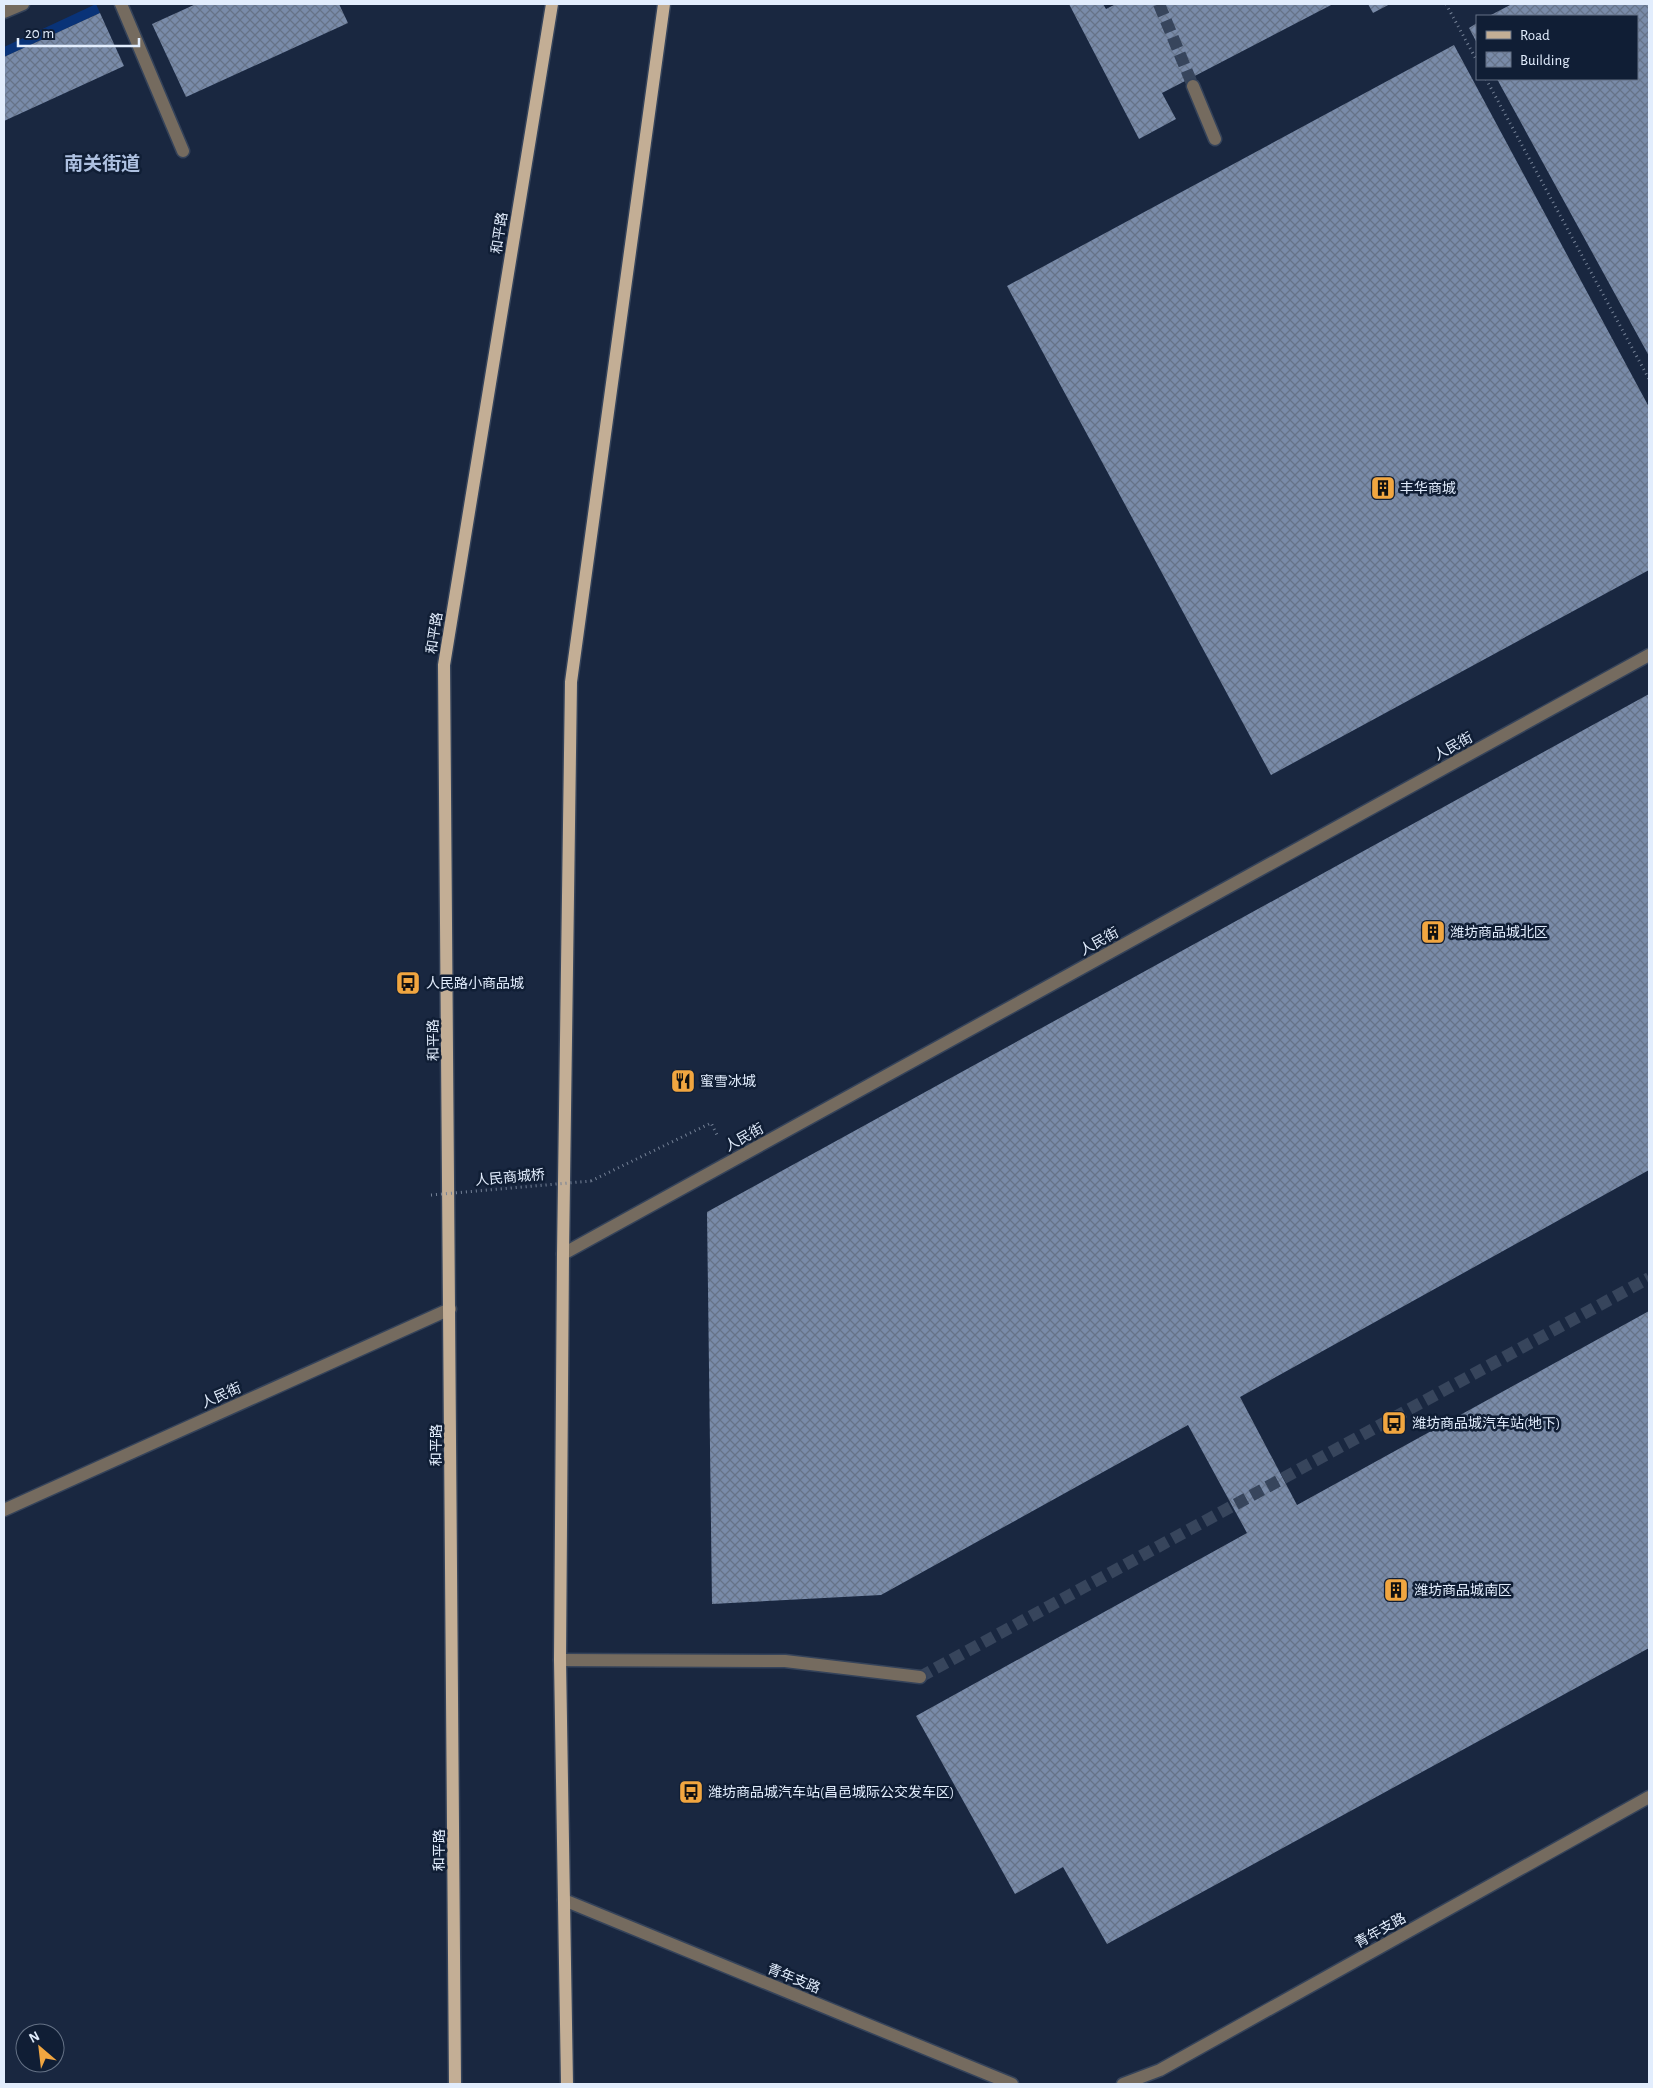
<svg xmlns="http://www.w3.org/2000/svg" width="1653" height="2088" viewBox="0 0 1653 2088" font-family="'Alegreya Sans','Noto Sans SC',sans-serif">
  <defs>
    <pattern id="building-cross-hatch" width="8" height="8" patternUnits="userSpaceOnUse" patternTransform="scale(1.25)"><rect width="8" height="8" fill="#798ba9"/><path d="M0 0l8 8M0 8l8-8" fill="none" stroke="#667388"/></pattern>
  </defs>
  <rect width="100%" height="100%" fill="#192740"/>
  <path fill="#093378" d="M 96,4 L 100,13 L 4,57 L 4,47 Z"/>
  <path fill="url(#building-cross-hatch)" d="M 196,4 L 339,4 L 348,23 L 186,97 L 152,24 Z
    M 1069,4 L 1103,4 L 1106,9 L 1116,4 L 1333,4 L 1162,93 L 1176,119 L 1139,139 Z
    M 1368,4 L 1390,4 L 1373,13 Z
    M 1512,4 L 1649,4 L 1649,356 L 1497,79 L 1637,79 L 1637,16 L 1489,16 Z
    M 100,13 L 124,66 L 4,121 L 4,57 Z
    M 1477,23 L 1477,43 L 1469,28 Z
    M 1454,45 L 1649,407 L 1649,570 L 1271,775 L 1007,286 Z
    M 1649,694 L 1649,1170 L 1240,1397 L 1297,1505 L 1649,1311 L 1649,1648 L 1107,1944 L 1063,1867 L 1015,1894 L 916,1716 L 1247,1533 L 1188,1425 L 881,1595 L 712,1604 L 707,1212 Z"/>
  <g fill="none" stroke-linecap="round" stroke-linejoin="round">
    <path stroke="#37455c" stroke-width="12" stroke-dasharray="12 6" stroke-linecap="butt" d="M 1159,4 L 1193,86
      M 920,1677 L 1649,1278"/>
    <defs>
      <path id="minor" d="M 121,4 L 183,151
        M 4,12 L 23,4
        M 1193,86 L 1215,139
        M 563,1254 L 1649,655
        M 4,1510 L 450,1309
        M 560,1660 L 785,1661 L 920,1677
        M 564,1900 L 1012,2084
        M 1123,2084 L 1160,2070 L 1649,1797"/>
      <path id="major" d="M 455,2084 L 444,665 L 552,4
        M 567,2084 L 560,1660 L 563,1254 L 571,682 L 664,4"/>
    </defs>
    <use href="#minor" stroke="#35435a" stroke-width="15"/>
    <use href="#major" stroke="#35435a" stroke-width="15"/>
    <path stroke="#758297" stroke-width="3" stroke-dasharray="1 4" stroke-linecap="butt" d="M 1446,4 L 1477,61
      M 1486,79 L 1649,379
      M 591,1181 L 711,1123 L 718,1137"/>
    <use href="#minor" stroke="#756b5f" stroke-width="12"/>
    <use href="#major" stroke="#c3ae95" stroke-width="12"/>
    <path stroke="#758297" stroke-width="3" stroke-dasharray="1 4" stroke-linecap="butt" d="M 431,1195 L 591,1181"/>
  </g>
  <defs>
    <symbol id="building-square" viewBox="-11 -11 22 22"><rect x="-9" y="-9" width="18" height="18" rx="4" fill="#f1a640" stroke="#101e35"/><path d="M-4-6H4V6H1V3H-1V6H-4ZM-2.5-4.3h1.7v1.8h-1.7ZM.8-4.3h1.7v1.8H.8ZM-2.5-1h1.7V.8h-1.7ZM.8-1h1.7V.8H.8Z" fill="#111"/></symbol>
    <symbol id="bus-square" viewBox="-11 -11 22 22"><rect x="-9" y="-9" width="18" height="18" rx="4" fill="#f1a640" stroke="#101e35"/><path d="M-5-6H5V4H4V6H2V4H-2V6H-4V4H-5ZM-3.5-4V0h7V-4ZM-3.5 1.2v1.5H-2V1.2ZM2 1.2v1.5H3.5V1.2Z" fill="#111"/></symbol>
    <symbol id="restaurant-square" viewBox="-11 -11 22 22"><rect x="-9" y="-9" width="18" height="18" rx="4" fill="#f1a640" stroke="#101e35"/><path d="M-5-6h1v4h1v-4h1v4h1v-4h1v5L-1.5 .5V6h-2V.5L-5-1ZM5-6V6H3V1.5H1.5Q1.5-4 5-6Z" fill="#111"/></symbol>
  </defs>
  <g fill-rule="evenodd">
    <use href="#building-square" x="1369" y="474" width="28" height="28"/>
    <use href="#building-square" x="1419" y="918" width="28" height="28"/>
    <use href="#bus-square" x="394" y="969" width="28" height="28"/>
    <use href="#restaurant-square" x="669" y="1067" width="28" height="28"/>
    <use href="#bus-square" x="1380" y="1409" width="28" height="28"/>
    <use href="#building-square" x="1382" y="1576" width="28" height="28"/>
    <use href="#bus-square" x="677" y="1778" width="28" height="28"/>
  </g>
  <g text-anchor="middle" stroke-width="5" stroke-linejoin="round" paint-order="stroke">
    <g font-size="14" fill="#e2edfd" stroke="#101e35">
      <text transform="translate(499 233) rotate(-81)" y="5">和平路</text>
      <text transform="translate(434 633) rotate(-81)" y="5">和平路</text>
      <text transform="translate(1453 746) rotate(-29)" y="5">人民街</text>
      <text transform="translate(1099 941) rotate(-29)" y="5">人民街</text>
      <text transform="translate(433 1040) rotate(-91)" y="5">和平路</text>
      <text transform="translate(744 1137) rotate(-29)" y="5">人民街</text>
      <text transform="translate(510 1177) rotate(-5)" y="5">人民商城桥</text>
      <text transform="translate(221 1395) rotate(-24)" y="5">人民街</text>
      <text transform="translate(436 1445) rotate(-90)" y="5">和平路</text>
      <text transform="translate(439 1850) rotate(-90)" y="5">和平路</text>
      <text transform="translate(1380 1930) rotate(-29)" y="5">青年支路</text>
      <text transform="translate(794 1978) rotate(22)" y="5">青年支路</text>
    </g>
    <g font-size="14" fill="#e2edfd" stroke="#101e35" text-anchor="start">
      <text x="1400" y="493">丰华商城</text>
      <text x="1450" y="937">潍坊商品城北区</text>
      <text x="426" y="988">人民路小商品城</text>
      <text x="700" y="1086">蜜雪冰城</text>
      <text x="1412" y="1428">潍坊商品城汽车站(地下)</text>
      <text x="1414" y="1595">潍坊商品城南区</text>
      <text x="708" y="1797">潍坊商品城汽车站(昌邑城际公交发车区)</text>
    </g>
    <g font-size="19" font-weight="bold" fill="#aec1e1" stroke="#101e35">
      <text x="102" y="170">南关街道</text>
    </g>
  </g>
  <rect width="1653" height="2088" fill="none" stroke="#e2edfd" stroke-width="10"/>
  <rect x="1476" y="15" width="162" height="65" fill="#101e35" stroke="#647185"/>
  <rect x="1486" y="31" width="25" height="8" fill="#c3ae95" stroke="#647185"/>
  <text x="1520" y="40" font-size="15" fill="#e2edfd">Road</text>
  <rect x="1486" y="52" width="25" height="15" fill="url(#building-cross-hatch)" stroke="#647185"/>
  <text x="1520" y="65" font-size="15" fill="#e2edfd">Building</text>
  <g transform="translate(40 2048) rotate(332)"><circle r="24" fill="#101e35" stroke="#647185"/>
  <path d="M0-4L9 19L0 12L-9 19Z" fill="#f1a640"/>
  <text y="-8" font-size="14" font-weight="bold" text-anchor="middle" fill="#e2edfd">N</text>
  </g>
  <path d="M18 38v8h121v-8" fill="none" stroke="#e2edfd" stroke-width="2.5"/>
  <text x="25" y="38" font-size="15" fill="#e2edfd" stroke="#101e35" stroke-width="4" paint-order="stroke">20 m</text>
</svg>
